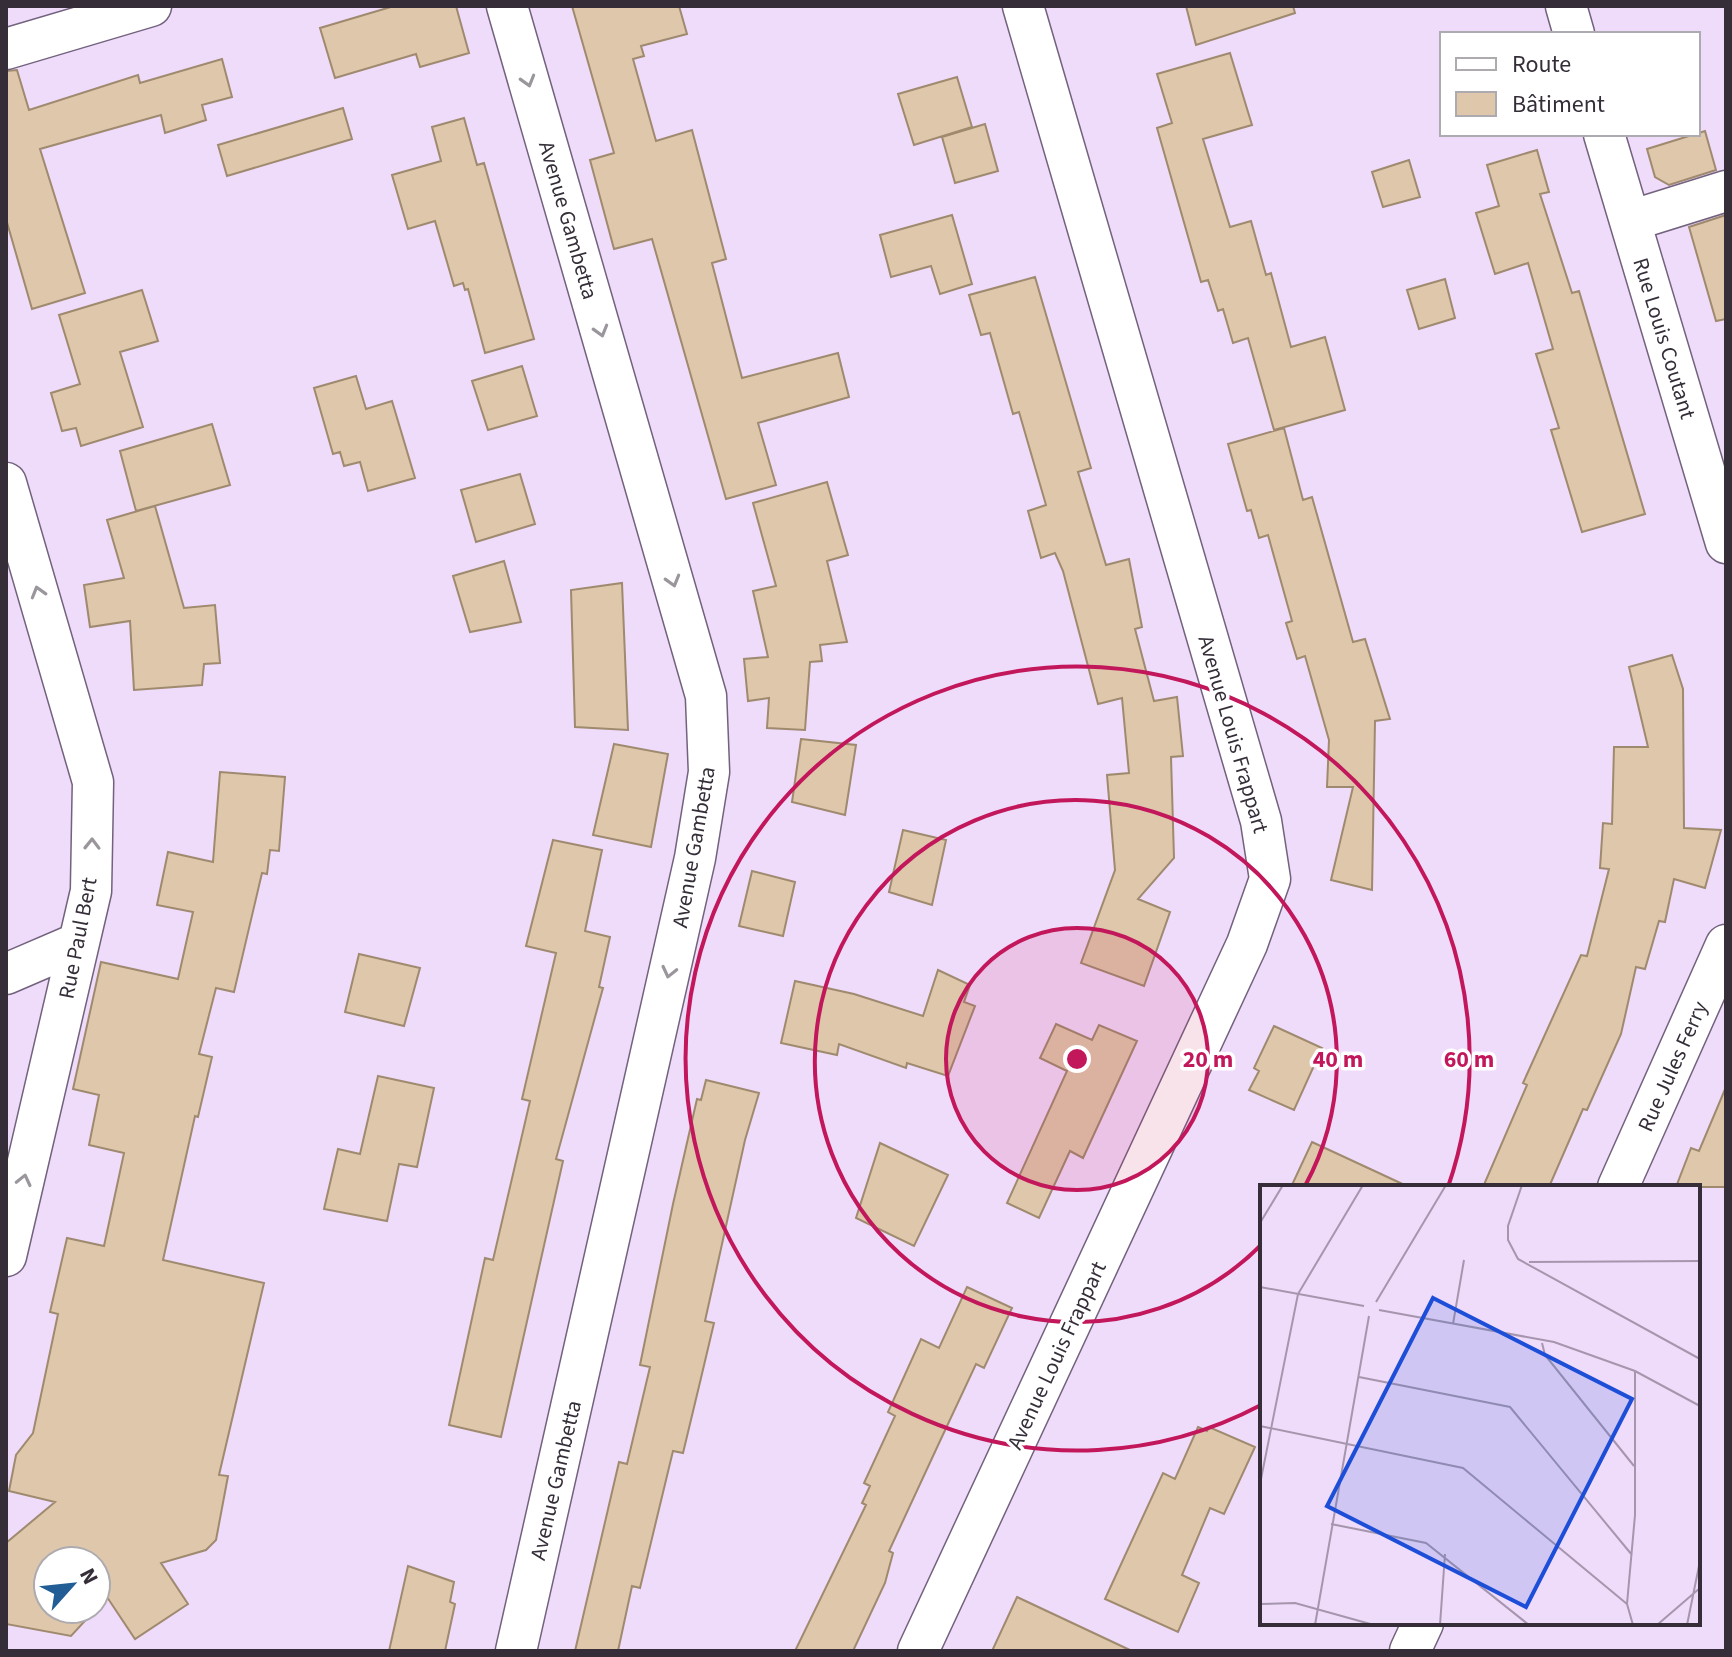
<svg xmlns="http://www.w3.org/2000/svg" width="1732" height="1657" viewBox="0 0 1732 1657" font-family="'Source Sans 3',sans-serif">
  <rect width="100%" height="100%" fill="#efdbfa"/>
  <path fill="#dec7aa" stroke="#9f8a6f" stroke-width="2" fill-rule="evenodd" d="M 394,6 L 456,6 L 469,53 L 420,67 L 416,54 L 335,78 L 320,28 Z
    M 572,6 L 679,6 L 687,34 L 641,46 L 644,56 L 633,59 L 656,141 L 692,130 L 726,259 L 712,263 L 742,378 L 838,353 L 849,397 L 758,423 L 776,485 L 726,499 L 652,239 L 614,249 L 590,160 L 614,153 Z
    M 1186,6 L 1293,6 L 1295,13 L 1196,45 Z
    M 1230,53 L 1252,125 L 1203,139 L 1230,227 L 1251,221 L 1266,275 L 1271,273 L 1291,347 L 1325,337 L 1345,410 L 1274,430 L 1248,338 L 1233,343 L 1223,309 L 1218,311 L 1208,280 L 1201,282 L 1157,128 L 1172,123 L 1157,74 Z
    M 222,59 L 232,97 L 202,105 L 206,120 L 165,133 L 161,115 L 40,149 L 85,293 L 32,309 L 6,219 L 6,71 L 17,70 L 29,110 L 138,75 L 140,83 Z
    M 957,77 L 972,127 L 914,145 L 898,94 Z
    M 343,108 L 352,139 L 227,176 L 218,145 Z
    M 464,118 L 477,165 L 484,163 L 534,339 L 485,353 L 468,289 L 465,290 L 463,283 L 454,286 L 435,221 L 408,229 L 392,175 L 441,161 L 432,127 Z
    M 985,124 L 998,171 L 955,183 L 942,137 Z
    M 1705,131 L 1716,170 L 1669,185 L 1655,177 L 1647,149 Z
    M 1537,150 L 1549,192 L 1540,194 L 1572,293 L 1579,291 L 1645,514 L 1582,532 L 1551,430 L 1559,428 L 1536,354 L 1553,349 L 1528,263 L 1495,274 L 1476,213 L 1499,206 L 1487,165 Z
    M 1409,160 L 1420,197 L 1383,207 L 1372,172 Z
    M 952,215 L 972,284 L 940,294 L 931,266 L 891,277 L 880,235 Z
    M 1726,215 L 1726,319 L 1716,321 L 1689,227 Z
    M 1035,277 L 1091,468 L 1078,472 L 1106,565 L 1129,559 L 1142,627 L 1135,629 L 1154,701 L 1177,697 L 1183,756 L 1171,757 L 1174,858 L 1138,899 L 1170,912 L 1144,986 L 1081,963 L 1115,870 L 1107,775 L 1129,773 L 1122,698 L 1098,704 L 1063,571 L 1055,553 L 1041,558 L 1028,511 L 1046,505 L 1019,412 L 1013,414 L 990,333 L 981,335 L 969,295 Z
    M 1445,279 L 1455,318 L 1419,329 L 1407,290 Z
    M 142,290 L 158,341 L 120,352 L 143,427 L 81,446 L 76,428 L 62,431 L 51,393 L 80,384 L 59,315 Z
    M 522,366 L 537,416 L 488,430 L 472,381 Z
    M 356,376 L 366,409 L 392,401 L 415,478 L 368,491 L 360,462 L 344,466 L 340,452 L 333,454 L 314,388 Z
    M 212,424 L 230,485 L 136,511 L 120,451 Z
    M 1284,428 L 1303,500 L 1312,497 L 1353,642 L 1365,639 L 1390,719 L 1375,721 L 1372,890 L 1331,880 L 1353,787 L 1327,787 L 1329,740 L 1305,656 L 1297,659 L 1286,623 L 1292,621 L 1268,535 L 1259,538 L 1251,510 L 1247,511 L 1228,444 Z
    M 520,474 L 535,524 L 476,542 L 461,490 Z
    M 827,482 L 848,555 L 827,561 L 847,642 L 820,645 L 822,661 L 810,662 L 805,730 L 767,728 L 769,698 L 748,701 L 744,659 L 768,657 L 753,591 L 776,586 L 753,503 Z
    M 155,506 L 184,608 L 215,605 L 220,663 L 204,664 L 202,685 L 134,690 L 130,621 L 90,627 L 84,585 L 124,578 L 107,520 Z
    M 504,561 L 521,622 L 470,632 L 453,576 Z
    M 622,583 L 628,730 L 575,727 L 571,590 Z
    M 1672,655 L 1683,689 L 1684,828 L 1721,830 L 1705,888 L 1674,879 L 1665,922 L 1659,921 L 1645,969 L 1636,967 L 1621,1034 L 1587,1110 L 1583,1109 L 1549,1187 L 1483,1187 L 1527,1085 L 1523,1083 L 1581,955 L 1587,956 L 1609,869 L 1600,868 L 1603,823 L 1612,824 L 1614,747 L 1648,747 L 1629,667 Z
    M 801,739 L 856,745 L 845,815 L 792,802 Z
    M 614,744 L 668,754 L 651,847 L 593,835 Z
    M 220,772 L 285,777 L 279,851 L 270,850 L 267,874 L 262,873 L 234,992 L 216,988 L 199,1054 L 212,1057 L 198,1117 L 195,1116 L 163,1260 L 264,1283 L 219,1475 L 228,1476 L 216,1540 L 206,1550 L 161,1563 L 188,1604 L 135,1639 L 107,1597 L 71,1636 L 6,1624 L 6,1543 L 55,1502 L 9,1491 L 16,1455 L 33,1433 L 58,1314 L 50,1312 L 67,1238 L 104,1246 L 124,1153 L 89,1145 L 99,1095 L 73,1089 L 101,962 L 178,979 L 193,912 L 157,905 L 168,852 L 213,862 ZM 48,1561 L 96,1561 L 96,1609 L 48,1609 Z
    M 903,830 L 946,840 L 932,905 L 889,892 Z
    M 553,840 L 602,850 L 585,931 L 610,937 L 599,987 L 603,988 L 556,1159 L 563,1161 L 501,1437 L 449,1425 L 485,1258 L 493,1260 L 530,1101 L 522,1099 L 556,953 L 526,946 Z
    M 752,871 L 795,882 L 783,936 L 739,926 Z
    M 359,954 L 420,968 L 404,1026 L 345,1012 Z
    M 938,970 L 970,985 L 964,1002 L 975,1006 L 948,1076 L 907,1063 L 906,1068 L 839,1044 L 837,1055 L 781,1043 L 795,981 L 854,994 L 923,1016 Z
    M 1056,1024 L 1092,1040 L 1099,1025 L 1137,1041 L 1083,1158 L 1070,1151 L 1039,1218 L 1007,1203 L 1067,1071 L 1040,1058 Z
    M 1274,1026 L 1322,1048 L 1294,1110 L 1249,1090 L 1259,1071 L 1254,1068 Z
    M 378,1076 L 434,1088 L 417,1167 L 399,1164 L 387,1221 L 324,1209 L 338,1149 L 360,1154 Z
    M 706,1080 L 759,1093 L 745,1140 L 705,1321 L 714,1323 L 701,1378 L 683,1453 L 673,1451 L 640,1588 L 632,1586 L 618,1651 L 575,1651 L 619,1462 L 627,1464 L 650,1367 L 640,1365 L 673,1204 L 697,1099 L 701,1100 Z
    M 1726,1087 L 1726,1187 L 1676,1187 L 1691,1148 L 1699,1151 Z
    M 1312,1142 L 1409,1187 L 1291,1187 Z
    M 880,1143 L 948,1175 L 914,1246 L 856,1218 Z
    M 967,1287 L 1012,1308 L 984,1368 L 976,1364 L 940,1441 L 889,1551 L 893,1553 L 885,1583 L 853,1651 L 795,1651 L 866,1505 L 862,1503 L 870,1486 L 864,1483 L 895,1416 L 888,1412 L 921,1339 L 939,1348 Z
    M 1198,1427 L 1207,1431 L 1209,1427 L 1255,1447 L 1224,1514 L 1210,1508 L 1182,1575 L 1199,1583 L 1178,1632 L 1105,1599 L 1163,1473 L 1175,1479 Z
    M 408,1566 L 454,1582 L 450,1602 L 455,1604 L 445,1651 L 389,1651 Z
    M 1017,1597 L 1132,1651 L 992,1651 Z"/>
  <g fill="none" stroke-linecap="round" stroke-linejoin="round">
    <defs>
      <path id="minor" d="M 507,6 L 706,696 L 709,772 L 695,858 L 516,1651
        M 1566,6 L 1574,34
        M 6,49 L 151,6
        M 1604,134 L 1726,543
        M 1630,221 L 1726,191
        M 6,483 L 93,782 L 91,891 L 6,1256
        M 6,974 L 78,943
        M 1618,1187 L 1726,945
        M 918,1651 L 1247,944 L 1270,879 L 1261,821 L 1023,6
        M 1410,1651 L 1423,1623"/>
    </defs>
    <use href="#minor" stroke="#72627d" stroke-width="43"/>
    <use href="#minor" stroke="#fff" stroke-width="40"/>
  </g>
  <defs><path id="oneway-chevron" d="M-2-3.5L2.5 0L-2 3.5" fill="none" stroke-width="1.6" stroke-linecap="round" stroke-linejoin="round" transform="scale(2)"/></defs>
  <g stroke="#9a969c">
    <use href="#oneway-chevron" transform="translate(528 81) rotate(74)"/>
    <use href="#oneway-chevron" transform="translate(601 331) rotate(74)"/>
    <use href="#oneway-chevron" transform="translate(673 581) rotate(74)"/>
    <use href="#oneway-chevron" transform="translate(38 592) rotate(-106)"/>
    <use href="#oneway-chevron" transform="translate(92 844) rotate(-89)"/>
    <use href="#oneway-chevron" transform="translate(669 972) rotate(103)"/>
    <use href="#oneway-chevron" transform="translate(24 1180) rotate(-77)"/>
  </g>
  <circle cx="1077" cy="1059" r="131" fill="#c2185b" fill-opacity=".12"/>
  <g fill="none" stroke="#c2185b" stroke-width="4">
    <circle cx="1077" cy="1059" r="131"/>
    <path d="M1262 1244A261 261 0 1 1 1305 1186"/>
    <path d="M1261 1405A392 392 0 1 1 1448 1187"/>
  </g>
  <g text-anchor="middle" stroke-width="7" stroke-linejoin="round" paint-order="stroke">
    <g font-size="22" fill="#352e39" stroke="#fff">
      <text transform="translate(569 220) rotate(74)" y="8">Avenue Gambetta</text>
      <text transform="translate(1665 338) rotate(73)" y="8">Rue Louis Coutant</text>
      <text transform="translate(1234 734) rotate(74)" y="8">Avenue Louis Frappart</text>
      <text transform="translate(693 847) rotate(-80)" y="8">Avenue Gambetta</text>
      <text transform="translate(77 938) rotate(-79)" y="8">Rue Paul Bert</text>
      <text transform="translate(1672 1066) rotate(-66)" y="8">Rue Jules Ferry</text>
      <text transform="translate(1056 1355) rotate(-65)" y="8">Avenue Louis Frappart</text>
      <text transform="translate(555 1480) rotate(-77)" y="8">Avenue Gambetta</text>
    </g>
  </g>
  <g transform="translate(1260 1185)">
    <rect width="440" height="440" fill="#efdbfa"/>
    <path fill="none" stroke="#a596ad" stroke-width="2" d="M 262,0 L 248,41 L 248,55 L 258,74 L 440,174M 0,38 L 23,0M 269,77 L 440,76M 0,102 L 104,121M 116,117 L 186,0M 119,125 L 294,157 L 375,186 L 440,221M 193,139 L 204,75M 282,158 L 285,170 L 374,281M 99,192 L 250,222 L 372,370M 0,241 L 203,283 L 367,419M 0,299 L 38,109 L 103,0M 71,339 L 166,358 L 269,440M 0,419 L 35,418 L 114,440M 55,440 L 109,131M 180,440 L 185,369M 373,440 L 367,419 L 375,330 L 375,186M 397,440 L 440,403M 427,440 L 440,376"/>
    <path fill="#1d4ed8" fill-opacity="0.15" stroke="#1d4ed8" stroke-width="4" d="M 173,113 L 372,214 L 266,422 L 67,321 Z"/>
    <rect width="440" height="440" fill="none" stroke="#352e39" stroke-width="4"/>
  </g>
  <circle cx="1077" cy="1059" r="12" fill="#c2185b" stroke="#fff" stroke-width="4"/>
  <g font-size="24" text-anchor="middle" font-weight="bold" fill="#c2185b" stroke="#fff" stroke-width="7" stroke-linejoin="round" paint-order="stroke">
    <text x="1208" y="1067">20 m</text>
    <text x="1338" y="1067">40 m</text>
    <text x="1469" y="1067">60 m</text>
  </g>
  <rect width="1732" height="1657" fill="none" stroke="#352e39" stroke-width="16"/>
  <rect x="1440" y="32" width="260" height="104" fill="#ffffff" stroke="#aeabb0" stroke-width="2"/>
  <rect x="1456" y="58" width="40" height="12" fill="#ffffff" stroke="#aeabb0" stroke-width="2"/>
  <text x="1512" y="72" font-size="24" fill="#352e39">Route</text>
  <rect x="1456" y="92" width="40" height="24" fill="#dec7aa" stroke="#aeabb0" stroke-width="2"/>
  <text x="1512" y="112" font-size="24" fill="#352e39">Bâtiment</text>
  <g transform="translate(72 1585) rotate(63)"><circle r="38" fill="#ffffff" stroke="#aeabb0" stroke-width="2"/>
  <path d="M0-6L14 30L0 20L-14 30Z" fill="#235d95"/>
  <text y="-12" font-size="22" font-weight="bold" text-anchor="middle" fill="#352e39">N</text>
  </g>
</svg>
